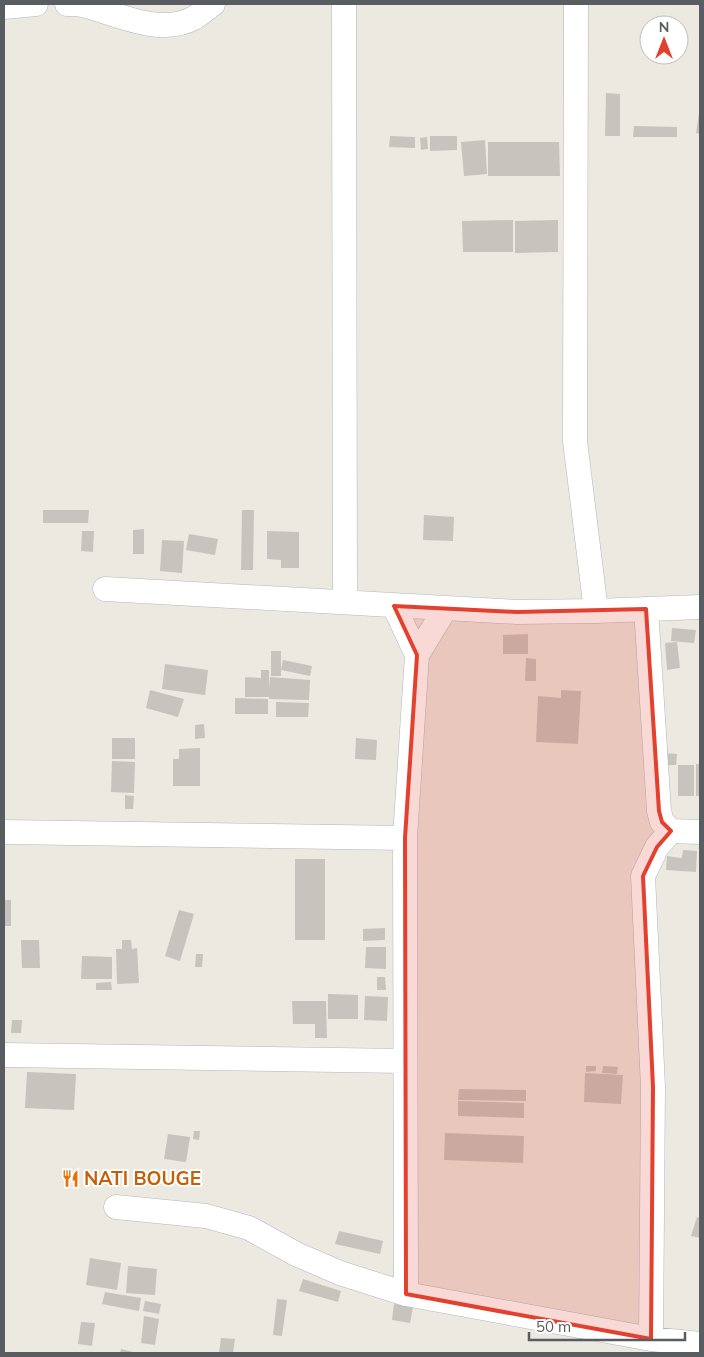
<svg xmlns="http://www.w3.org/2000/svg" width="704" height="1357" viewBox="0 0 704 1357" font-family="Mulish,sans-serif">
  <rect width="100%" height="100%" fill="#ebe9e0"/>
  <path fill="#c6c4bd" d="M 606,93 L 620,94 L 620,136 L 605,136 Z
    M 699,113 L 700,113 L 700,134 L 696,133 Z
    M 634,126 L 677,127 L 677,137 L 633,137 Z
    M 390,136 L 415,137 L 415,148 L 389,147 Z
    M 430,136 L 457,136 L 457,150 L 430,151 Z
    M 427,137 L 428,149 L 421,150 L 420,138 Z
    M 485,140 L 487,174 L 464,176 L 461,142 Z
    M 488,142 L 559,142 L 560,176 L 488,176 Z
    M 513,220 L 513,252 L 463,252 L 462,221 Z
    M 558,220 L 558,252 L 515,253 L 515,221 Z
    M 43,510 L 89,510 L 88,523 L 43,523 Z
    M 242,510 L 254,510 L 253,570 L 241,570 Z
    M 424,515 L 454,517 L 453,541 L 423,540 Z
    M 144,529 L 144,554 L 133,554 L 133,530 Z
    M 82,531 L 94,531 L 93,552 L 81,551 Z
    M 267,531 L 299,532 L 299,568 L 281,568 L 281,560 L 267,559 Z
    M 189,534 L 218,539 L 215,555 L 186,550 Z
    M 162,540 L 184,541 L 182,573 L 160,571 Z
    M 672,628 L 696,630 L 694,643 L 671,641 Z
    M 528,634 L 528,654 L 503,654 L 503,635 Z
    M 677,642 L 680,668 L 667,670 L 665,643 Z
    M 271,651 L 281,651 L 281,676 L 271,676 Z
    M 526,658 L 536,659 L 536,681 L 525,681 Z
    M 283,660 L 312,666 L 310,676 L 281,670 Z
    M 165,664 L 208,670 L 205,695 L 162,689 Z
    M 261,670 L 269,670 L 269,689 L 270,677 L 310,680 L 309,700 L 269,699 L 269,697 L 245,697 L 245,677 L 261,678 Z
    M 150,690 L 184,699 L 178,717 L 146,708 Z
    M 561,690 L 581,691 L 578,744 L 536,742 L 538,696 L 561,698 Z
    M 235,698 L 268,699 L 268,714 L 235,714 Z
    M 276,702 L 309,703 L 308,717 L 276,717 Z
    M 204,724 L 205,738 L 195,739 L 195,725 Z
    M 112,738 L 135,738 L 135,759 L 112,759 Z
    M 356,738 L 377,740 L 376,760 L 355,759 Z
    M 200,748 L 200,786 L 173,786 L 173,759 L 179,759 L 179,749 Z
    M 663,753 L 677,754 L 676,765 L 663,765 Z
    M 112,761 L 135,762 L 134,793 L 111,792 Z
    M 696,764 L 700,764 L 700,796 L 696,796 Z
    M 678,765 L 694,765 L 694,796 L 678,796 Z
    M 125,795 L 134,796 L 133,809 L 125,809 Z
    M 683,850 L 697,851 L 696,872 L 666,870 L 667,856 L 682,858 Z
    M 295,859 L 325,859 L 325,940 L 295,940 Z
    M 4,900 L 11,900 L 11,926 L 4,926 Z
    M 179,910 L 194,914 L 180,961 L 165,956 Z
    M 385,928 L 385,940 L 363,941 L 363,929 Z
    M 21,940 L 39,940 L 40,968 L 22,968 Z
    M 122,940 L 131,940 L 132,949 L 137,948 L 139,983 L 117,984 L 116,949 L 122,949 Z
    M 366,947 L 386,947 L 386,969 L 365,968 Z
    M 196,954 L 203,954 L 202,967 L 195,967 Z
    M 82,956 L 112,957 L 112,979 L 81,979 Z
    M 377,977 L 385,977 L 386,990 L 377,990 Z
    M 111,982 L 112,990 L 96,990 L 96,983 Z
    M 328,994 L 358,995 L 358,1019 L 328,1019 Z
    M 365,996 L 388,997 L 387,1021 L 364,1020 Z
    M 292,1001 L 326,1001 L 327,1038 L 315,1038 L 315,1024 L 293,1024 Z
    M 12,1020 L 22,1020 L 21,1033 L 11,1033 Z
    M 586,1066 L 596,1066 L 596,1071 L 586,1072 Z
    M 603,1066 L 618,1067 L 617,1074 L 602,1073 Z
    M 27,1072 L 76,1074 L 74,1110 L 25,1108 Z
    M 585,1073 L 623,1075 L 621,1104 L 584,1102 Z
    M 459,1089 L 526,1090 L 526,1101 L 458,1100 Z
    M 458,1101 L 524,1103 L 524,1118 L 458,1116 Z
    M 194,1131 L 200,1131 L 199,1140 L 193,1139 Z
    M 445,1133 L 524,1136 L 523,1163 L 444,1160 Z
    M 168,1134 L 190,1137 L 186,1162 L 164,1159 Z
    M 697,1217 L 700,1218 L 700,1238 L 691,1236 Z
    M 339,1231 L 383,1241 L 380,1254 L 335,1244 Z
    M 90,1258 L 121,1263 L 117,1290 L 86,1285 Z
    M 128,1266 L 157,1269 L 155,1295 L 126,1293 Z
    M 303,1279 L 341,1291 L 338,1302 L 299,1291 Z
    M 105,1292 L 141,1298 L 139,1311 L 102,1304 Z
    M 277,1299 L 287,1300 L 282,1336 L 273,1335 Z
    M 145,1301 L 161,1304 L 159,1314 L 143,1311 Z
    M 394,1304 L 413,1307 L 410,1323 L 392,1320 Z
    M 144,1316 L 159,1319 L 155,1345 L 141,1343 Z
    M 81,1322 L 95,1323 L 92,1346 L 78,1344 Z
    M 221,1338 L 235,1339 L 233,1353 L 219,1353 Z
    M 121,1349 L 137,1353 L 120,1353 Z"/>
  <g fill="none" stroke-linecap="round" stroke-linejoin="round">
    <defs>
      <path id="minor" d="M 67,4 C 73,4 80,4 86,6 C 120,15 160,36 194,18 C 201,14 207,8 213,4
        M 344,4 L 345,602
        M 576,4 L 575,441 L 596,611
        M 4,7 L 36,4
        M 105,589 L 517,612 L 596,611 L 700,607
        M 394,606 L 417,655
        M 646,609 L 659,811 L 662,822 L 671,831 L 700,832
        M 4,832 L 405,838 L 406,1294 L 651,1339 L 700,1344
        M 405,838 L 417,655 L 445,609
        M 4,1055 L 405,1061
        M 116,1207 L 206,1216 L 249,1228 L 296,1254 L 340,1273 L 406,1294
        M 651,1339 L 653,1087 L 643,876 L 657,847 L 671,831"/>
    </defs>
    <use href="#minor" stroke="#b3b6bb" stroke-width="25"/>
    <use href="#minor" stroke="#fff" stroke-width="24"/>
  </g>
  <path fill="#e24130" fill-opacity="0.2" stroke="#e24130" stroke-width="4" stroke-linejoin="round" d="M 394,606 L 517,612 L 646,609 L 659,811 L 662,822 L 671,831 L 657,847 L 643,876 L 653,1087 L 651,1339 L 406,1294 L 405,838 L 417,655 Z"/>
  <defs>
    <symbol id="restaurant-bare" viewBox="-9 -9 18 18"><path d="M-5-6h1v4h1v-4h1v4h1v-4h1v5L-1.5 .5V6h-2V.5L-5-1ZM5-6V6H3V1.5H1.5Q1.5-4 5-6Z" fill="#e8710a" stroke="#fff" stroke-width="2.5" paint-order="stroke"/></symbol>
  </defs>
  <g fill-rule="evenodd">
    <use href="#restaurant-bare" x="58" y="1166" width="25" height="25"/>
  </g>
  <g text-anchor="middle" stroke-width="4" stroke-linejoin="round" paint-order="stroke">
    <g font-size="19" font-weight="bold" fill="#c56008" stroke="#fff" text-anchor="start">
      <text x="84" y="1185">NATI BOUGE</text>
    </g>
  </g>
  <rect width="704" height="1357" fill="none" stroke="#595c61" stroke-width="10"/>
  <g transform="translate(664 40)"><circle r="24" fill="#ffffff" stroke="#bdbec0"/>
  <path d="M0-4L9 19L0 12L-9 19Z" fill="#e24130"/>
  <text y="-8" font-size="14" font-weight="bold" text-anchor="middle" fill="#595c61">N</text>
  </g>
  <path d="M529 1332v8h156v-8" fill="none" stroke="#595c61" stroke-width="2.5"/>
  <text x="536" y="1332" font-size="15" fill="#595c61" stroke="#ffffff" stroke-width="4" paint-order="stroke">50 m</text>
</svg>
